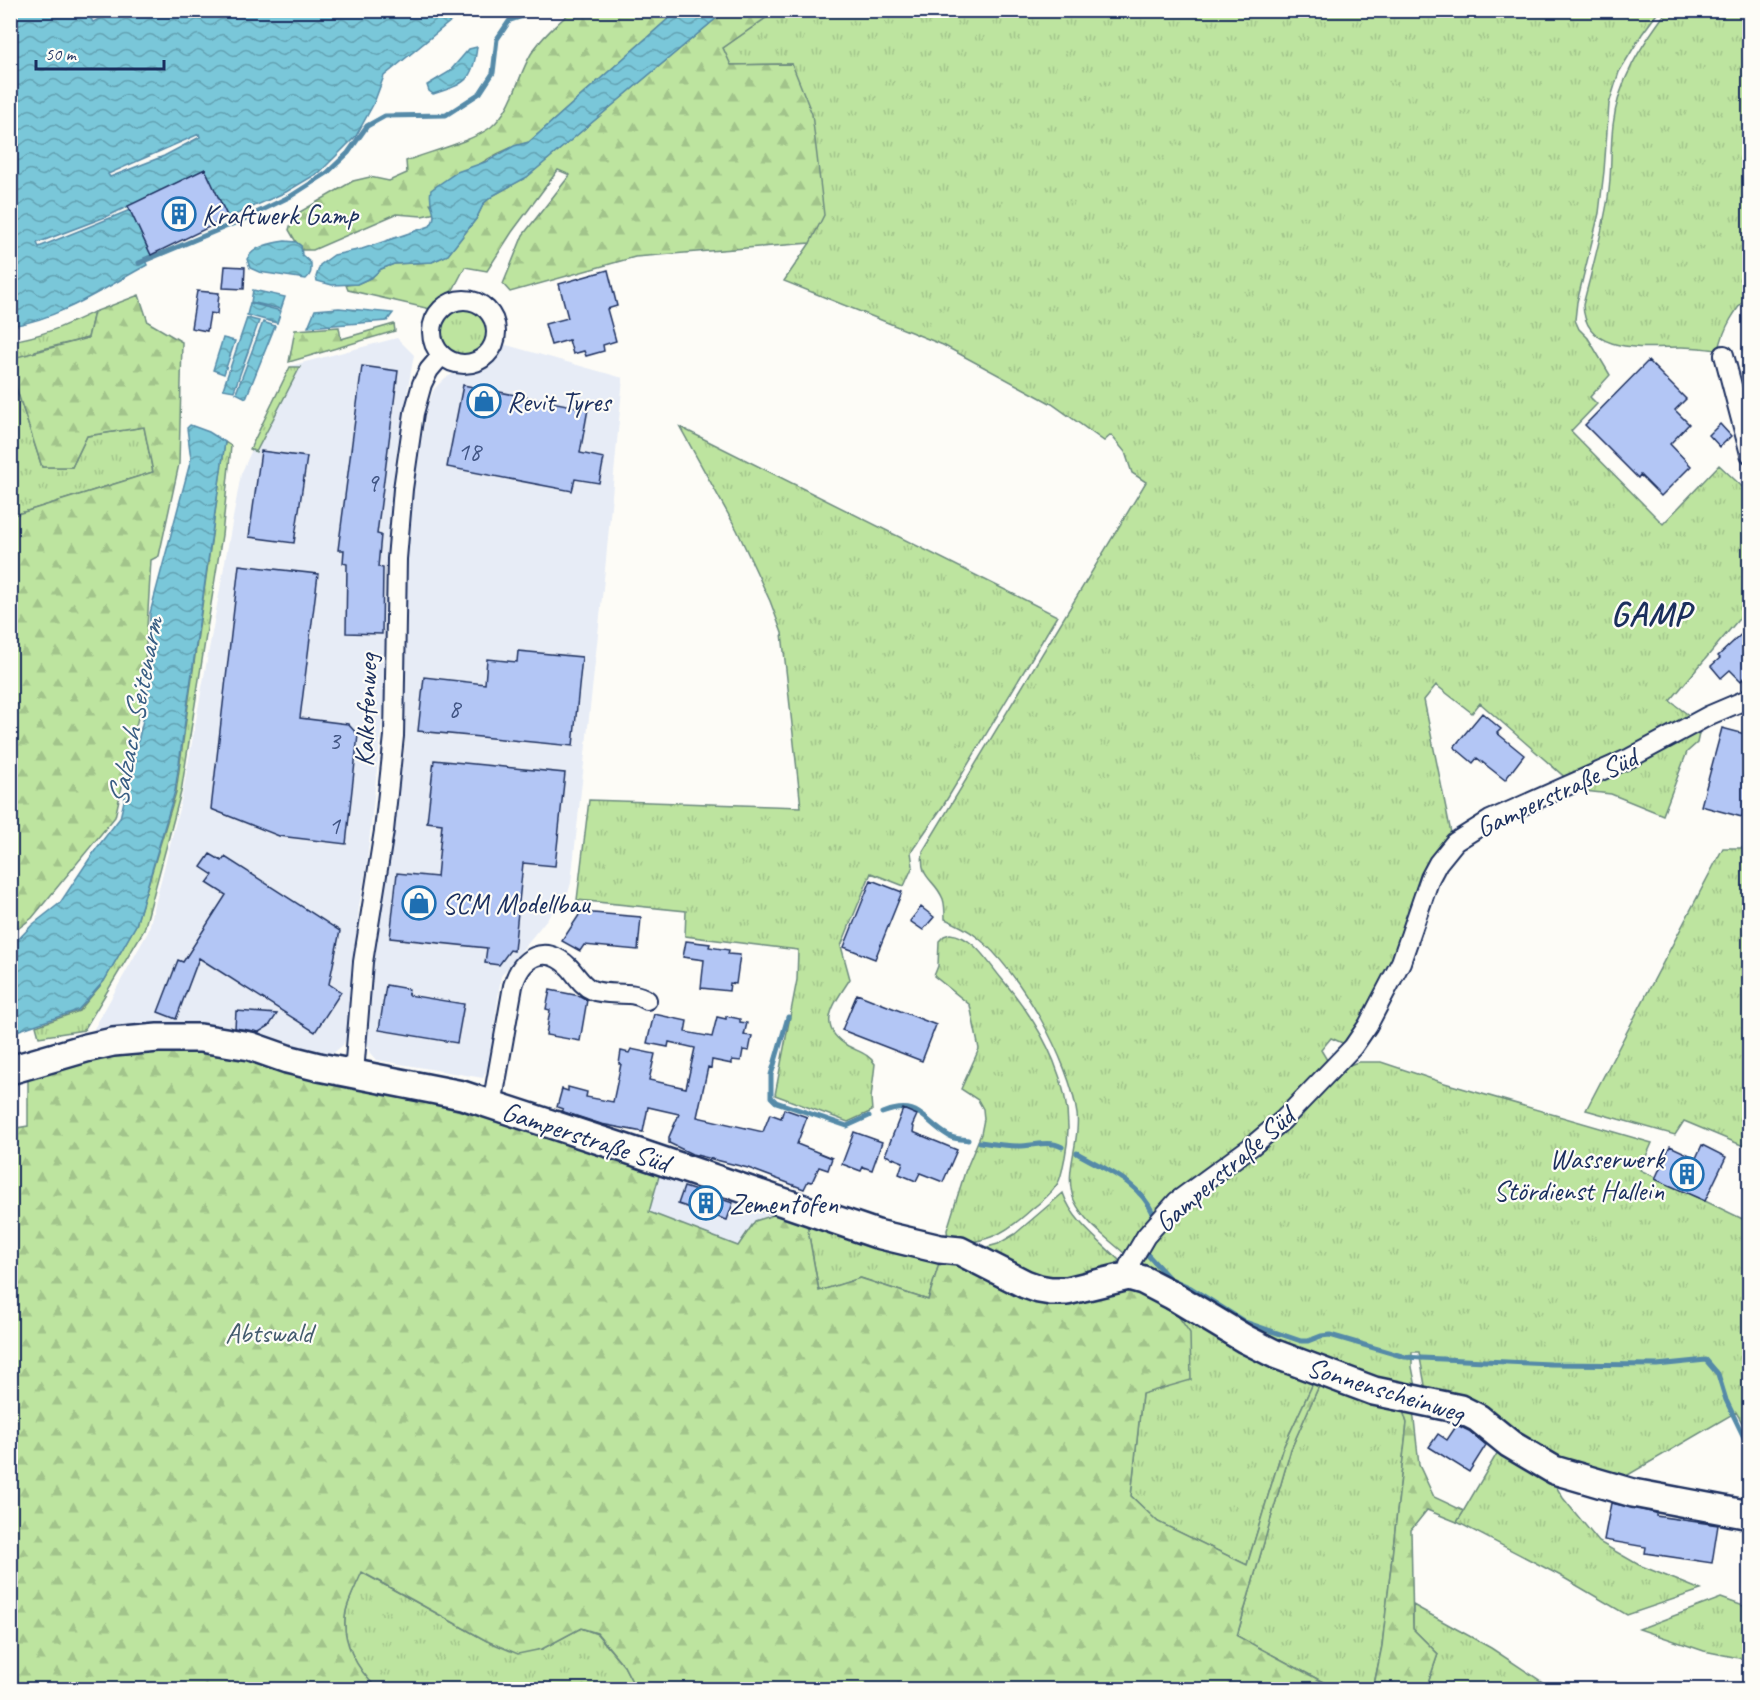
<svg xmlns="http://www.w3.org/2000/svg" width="1760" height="1700" viewBox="0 0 1760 1700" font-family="Caveat,sans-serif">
  <defs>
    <pattern id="grass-tufts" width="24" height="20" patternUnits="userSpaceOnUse" patternTransform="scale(1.5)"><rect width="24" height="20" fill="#bde49f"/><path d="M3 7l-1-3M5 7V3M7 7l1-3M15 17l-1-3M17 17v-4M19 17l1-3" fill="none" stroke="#a2c48b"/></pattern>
    <pattern id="forest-firs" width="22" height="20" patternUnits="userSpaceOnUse" patternTransform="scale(1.5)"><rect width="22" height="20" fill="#bde49f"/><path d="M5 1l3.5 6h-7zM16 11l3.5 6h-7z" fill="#a2c48b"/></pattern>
    <pattern id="water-waves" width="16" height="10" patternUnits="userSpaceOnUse" patternTransform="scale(1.5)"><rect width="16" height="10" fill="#7ac7d9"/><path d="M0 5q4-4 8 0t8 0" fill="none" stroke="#63a2b3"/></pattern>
  </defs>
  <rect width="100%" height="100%" fill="#fdfcf7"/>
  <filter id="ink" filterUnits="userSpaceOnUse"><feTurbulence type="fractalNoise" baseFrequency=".0167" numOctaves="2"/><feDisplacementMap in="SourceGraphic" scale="12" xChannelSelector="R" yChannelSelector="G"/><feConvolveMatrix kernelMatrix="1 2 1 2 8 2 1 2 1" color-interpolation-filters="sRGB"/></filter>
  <g filter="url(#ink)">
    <path fill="#e7ecf6" d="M 397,338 L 414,355 L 396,455 L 386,557 L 384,705 L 366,871 L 359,906 L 349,1032 L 343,1045 L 331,1055 L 319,1058 L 90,1036 L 148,932 L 182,797 L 241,474 L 290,366 Z
      M 503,344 L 623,378 L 605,570 L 571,883 L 568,893 L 501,976 L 489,1065 L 483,1078 L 377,1060 L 371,1053 L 367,1043 L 373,938 L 388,868 L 405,746 L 404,596 L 413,492 L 427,407 L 434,389 L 445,378 L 457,372 L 483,367 L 495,360 Z
      M 661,1169 L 780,1213 L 755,1221 L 739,1246 L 649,1212 Z"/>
    <path fill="url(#grass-tufts)" stroke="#6c8a7e" stroke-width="1.5" d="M 776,10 L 1659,11 L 1642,34 L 1619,72 L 1609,104 L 1604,171 L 1599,213 L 1577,302 L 1575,320 L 1579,329 L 1588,338 L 1610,375 L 1590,397 L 1597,404 L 1571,431 L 1663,524 L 1719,465 L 1749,493 L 1749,607 L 1670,701 L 1694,719 L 1568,780 L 1480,703 L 1472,713 L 1436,685 L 1424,700 L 1452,838 L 1390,976 L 1347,1045 L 1331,1038 L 1321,1050 L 1330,1065 L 1292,1105 L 1143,1230 L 1124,1253 C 1107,1238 1083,1221 1074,1200 C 1063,1171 1081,1142 1077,1114 C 1070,1061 1019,970 977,937 C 967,929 957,924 945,919 C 945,912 945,905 943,899 C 934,877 919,881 923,851 L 1146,482 L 1132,473 L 1125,452 L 1111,435 L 1104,441 L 1052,404 L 943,345 L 784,281 L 810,243 L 792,64 L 730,65 L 723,48 Z
      M 1667,11 L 1747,11 L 1750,16 L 1749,293 C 1735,311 1724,326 1719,350 C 1707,349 1694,347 1681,347 C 1646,347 1585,356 1583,305 C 1592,270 1602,234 1608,198 C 1612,174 1610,149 1613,125 C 1618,81 1641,46 1667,11 Z
      M442 332a23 23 0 1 1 46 0a23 23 0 1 1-46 0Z
      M 94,312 L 88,338 L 35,351 L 14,381 L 42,467 L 72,467 L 87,436 L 144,427 L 153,472 L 11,516 L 10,341 C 41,337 66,325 94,312 Z
      M 290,367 L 300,367 L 256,452 L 250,449 Z
      M 680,427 L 1057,616 L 943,806 L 911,852 L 913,866 L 904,886 L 871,873 L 841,946 L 850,979 C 835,1003 814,1026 848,1046 C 859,1052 869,1054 875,1064 L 871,1098 L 872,1111 L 848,1122 L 775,1095 L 797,980 L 798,950 L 685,936 L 686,911 L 577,900 L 589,800 L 801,807 L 782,633 L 770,601 L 737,530 Z
      M 225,442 L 231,446 L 222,535 L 181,792 L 144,930 L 84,1030 L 39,1037 L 36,1026 L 79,1011 L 104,981 L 136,925 L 176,792 Z
      M 1700,729 L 1697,743 L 1687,752 L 1663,815 L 1611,794 L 1575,790 Z
      M 1723,848 L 1749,848 L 1750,1146 L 1746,1147 L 1684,1121 L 1675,1135 L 1586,1110 Z
      M 950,934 C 973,936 987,961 1001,978 C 1042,1026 1079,1091 1065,1157 C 1063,1165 1062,1176 1058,1183 C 1051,1194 1042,1201 1032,1209 C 1020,1220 1006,1232 991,1237 C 979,1241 967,1243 955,1246 L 948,1240 L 947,1230 L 965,1172 L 981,1134 L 984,1119 L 983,1109 L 978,1100 L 961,1089 L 979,1049 L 970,1005 L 934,976 L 938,966 L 939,941 L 944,936 Z
      M 1358,1062 L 1381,1062 L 1441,1082 L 1652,1143 L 1640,1170 L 1749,1222 L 1749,1435 L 1736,1412 L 1616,1482 L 1586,1476 L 1426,1391 L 1419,1352 L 1412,1352 L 1412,1367 L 1417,1392 L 1312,1364 L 1142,1266 L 1141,1255 L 1163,1221 L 1341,1068 Z
      M 1063,1193 C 1072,1220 1098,1240 1119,1260 L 1114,1267 L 1060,1287 L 973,1251 L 998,1244 L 1015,1234 Z
      M 806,1219 L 942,1254 L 928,1300 L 861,1278 L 819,1291 Z
      M 1165,1297 L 1316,1377 L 1282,1450 L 1247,1565 L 1158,1522 L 1131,1496 L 1142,1394 Z
      M 1322,1379 L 1400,1401 L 1407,1423 L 1382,1646 L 1373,1689 L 1336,1689 L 1237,1636 L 1291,1449 Z
      M 1503,1443 L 1548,1473 L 1563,1498 L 1599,1542 L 1639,1565 L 1701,1590 L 1627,1615 L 1559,1575 L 1457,1522 Z
      M 361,1572 L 487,1641 L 542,1649 L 581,1628 L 597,1634 L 624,1666 L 636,1689 L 378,1689 C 357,1670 340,1640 346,1611 C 349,1598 357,1584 361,1572 Z
      M 1721,1598 L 1749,1608 L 1749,1660 L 1704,1651 L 1639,1629 Z
      M 1413,1605 L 1491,1648 L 1553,1689 L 1426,1689 L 1438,1654 L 1413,1629 Z"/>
    <path fill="url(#forest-firs)" stroke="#6c8a7e" stroke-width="1.5" d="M 572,11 L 677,11 L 529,142 C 490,151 460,178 430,203 L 436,213 L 422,216 L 396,214 L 313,250 L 302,250 L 301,246 L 296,242 L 289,230 L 293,216 L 353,181 L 370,177 L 389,181 L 407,173 L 406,161 C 429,152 473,141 491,127 C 513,109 517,78 531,54 C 541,38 557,24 572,11 Z
      M 725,11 L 776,11 L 723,48 L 731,65 L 792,64 L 812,114 L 824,215 L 810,243 L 635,257 L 510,292 L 503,284 L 523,235 L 570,175 L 558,170 L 512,232 L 487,271 L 465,267 L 453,290 L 437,301 L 430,309 L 348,290 L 346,285 L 357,284 L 372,277 L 381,269 L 394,264 L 432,262 L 448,255 L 476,219 L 484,203 L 494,195 L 527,177 Z
      M 139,295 L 148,322 L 182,342 L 179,464 L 159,556 L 151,560 L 143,696 L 115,817 L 32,918 L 11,934 L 11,516 L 153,472 L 144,427 L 87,436 L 72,467 L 42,467 L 14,381 L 17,357 L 88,338 L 94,312 Z
      M 394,324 L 395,331 L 289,362 L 295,330 L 339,327 L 341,339 Z
      M 216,1051 L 306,1076 L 449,1108 L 606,1149 L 661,1169 L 649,1212 L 738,1246 L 755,1221 L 780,1213 L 806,1219 L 819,1291 L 860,1278 L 928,1300 L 942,1254 L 1098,1294 L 1131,1290 L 1165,1297 L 1190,1333 L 1191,1380 L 1142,1394 L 1131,1496 L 1158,1522 L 1247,1565 L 1282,1450 L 1316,1377 L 1322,1379 L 1291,1449 L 1237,1636 L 1336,1689 L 636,1689 L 624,1666 L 597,1633 L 581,1628 L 542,1649 L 518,1654 L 487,1641 L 362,1572 C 357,1584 349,1598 346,1611 C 340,1640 357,1670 378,1689 L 11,1690 L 11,1129 L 28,1126 L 28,1074 L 105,1055 Z
      M 1400,1401 L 1413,1410 L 1419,1465 L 1434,1497 L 1464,1511 L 1457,1522 L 1427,1510 L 1411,1530 L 1413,1629 L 1438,1654 L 1426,1689 L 1373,1690 L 1382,1646 L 1407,1423 Z"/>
    <path fill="url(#water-waves)" stroke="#548aa8" stroke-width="1.5" fill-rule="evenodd" d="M 116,10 L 463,11 L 384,76 L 374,103 L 356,136 L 320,172 L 286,192 L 228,218 L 205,169 L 108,216 L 37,243 L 39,247 L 130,210 L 151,255 L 144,258 L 147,265 C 104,288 60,319 11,326 L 10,11 L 108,11 L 91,19 L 93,22 ZM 199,134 L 200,137 L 164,156 L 110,177 L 108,174 Z
      M 677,11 L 725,11 L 527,177 L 494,195 L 484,203 L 476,219 L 448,255 L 432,262 L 394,264 L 381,269 L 372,277 L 357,284 L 332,285 L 317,281 L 316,277 L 320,265 L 334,255 L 362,249 L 430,226 C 440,213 427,205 431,190 L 457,172 L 488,161 L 514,146 L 529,142 Z
      M 477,47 C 473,82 464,84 433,94 L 429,91 L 427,85 L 449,72 L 469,49 Z
      M 285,241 L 296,242 L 301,246 L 302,255 L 311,263 C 311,270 312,274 306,279 L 259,272 L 250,268 L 247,259 C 254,246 271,243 285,241 Z
      M 253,290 L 285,297 L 281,309 L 251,302 Z
      M 250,303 L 281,311 L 277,323 L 247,315 Z
      M 339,308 L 393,313 L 387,321 L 308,327 L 315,310 Z
      M 247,318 L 259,321 L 234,391 L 223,389 Z
      M 263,322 L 275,326 L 246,398 L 236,393 Z
      M 223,338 L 235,341 L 224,374 L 213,370 Z
      M 190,425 L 209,432 L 225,442 L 175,791 L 136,925 L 104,981 L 78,1010 L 11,1033 L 11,947 L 32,925 L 60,903 L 96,849 L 120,818 L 148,699 L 150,613 L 191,459 L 187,428 Z"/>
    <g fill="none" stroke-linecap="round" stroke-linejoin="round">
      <path stroke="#548aa8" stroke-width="5" d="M 139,263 L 242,220 L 291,196 L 327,173 L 348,153 L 367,126 L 385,116 L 446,115 L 480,93 L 493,73 L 497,39 L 510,20 L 523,16 L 524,10
        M 788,1017 L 771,1075 L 771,1097 L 776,1102 L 847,1126 L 869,1116
        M 882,1113 C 921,1099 922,1121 949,1136 C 954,1139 962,1139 968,1140
        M 980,1142 C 993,1144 1006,1146 1019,1146 C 1034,1146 1049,1140 1062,1147
        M 1077,1153 C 1106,1170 1138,1181 1153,1213 L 1150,1221
        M 1145,1252 L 1169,1278 L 1191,1288 L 1245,1322 L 1301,1341 L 1308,1341 L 1321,1336 L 1330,1335 L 1405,1357 L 1421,1358 L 1551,1364 L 1657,1365 L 1706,1360 L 1718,1374 L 1726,1400 L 1750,1450"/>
    </g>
    <path fill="#b3c6f5" stroke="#1b2f5e" stroke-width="1.5" d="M 205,169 L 228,218 L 151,255 L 128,206 Z
      M 225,266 L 245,267 L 244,289 L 223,288 Z
      M 608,270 L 617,306 L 607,309 L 616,341 L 603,345 L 604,351 L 586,356 L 584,351 L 573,354 L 569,340 L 551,345 L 545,324 L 568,318 L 559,284 Z
      M 197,291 L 219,293 L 217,314 L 210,313 L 207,331 L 191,328 Z
      M 1648,361 L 1686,399 L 1675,410 L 1689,424 L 1670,444 L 1691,466 L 1661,496 L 1640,475 L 1638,478 L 1585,425 Z
      M 362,366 L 398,371 L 377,534 L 381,535 L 378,567 L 383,568 L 382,634 L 346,633 L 347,564 L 343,563 L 344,550 L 338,550 Z
      M 463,385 L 588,409 L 580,453 L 604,458 L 599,483 L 575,479 L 572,491 L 447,467 Z
      M 1720,424 L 1731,436 L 1720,447 L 1709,435 Z
      M 261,451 L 307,457 L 294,543 L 249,537 Z
      M 239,565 L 318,574 L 300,718 L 348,724 L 358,735 L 346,844 L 279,836 L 211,809 Z
      M 1749,627 L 1749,673 L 1741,681 L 1730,670 L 1721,678 L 1711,666 L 1720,658 L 1718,656 Z
      M 518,651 L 582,657 L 573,746 L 418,731 L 424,677 L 485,684 L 487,659 L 517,662 Z
      M 1482,713 L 1501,729 L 1497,733 L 1524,755 L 1505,780 L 1477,758 L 1473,763 L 1454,747 Z
      M 1722,728 L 1749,735 L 1749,810 L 1744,809 L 1742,817 L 1701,806 Z
      M 434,760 L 565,773 L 555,866 L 523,863 L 514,951 L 510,950 L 499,965 L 485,963 L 487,948 L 390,938 L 397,873 L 437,877 L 442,824 L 427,822 Z
      M 210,854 L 222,861 L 225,857 L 340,931 L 329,984 L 341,992 L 315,1032 L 199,958 L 176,1019 L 158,1012 L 178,960 L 183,962 L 226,895 L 207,883 L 213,875 L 201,867 Z
      M 871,880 L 902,892 L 875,959 L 844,947 Z
      M 921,907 L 934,917 L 923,930 L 910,921 Z
      M 581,912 L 641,917 L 638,950 L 584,945 L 580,951 L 562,941 Z
      M 686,941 L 710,944 L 709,947 L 729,950 L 728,954 L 740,955 L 736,984 L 730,983 L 729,991 L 701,988 L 704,960 L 683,957 Z
      M 386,985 L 409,989 L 408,995 L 464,1004 L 457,1043 L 379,1030 Z
      M 550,990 L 580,996 L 587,1000 L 580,1041 L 546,1035 L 550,1010 L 546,1009 Z
      M 857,994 L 936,1025 L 922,1061 L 842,1030 Z
      M 236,1011 L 277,1014 L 269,1026 L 259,1032 L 235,1028 Z
      M 654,1014 L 687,1021 L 685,1032 L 712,1037 L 717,1017 L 726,1019 L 726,1016 L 740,1019 L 740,1022 L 747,1023 L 744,1035 L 752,1036 L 749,1051 L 743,1050 L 741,1061 L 732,1060 L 732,1064 L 712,1060 L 711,1068 L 708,1067 L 697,1117 L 763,1132 L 770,1114 L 781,1118 L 784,1109 L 807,1117 L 797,1144 L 832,1158 L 828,1170 L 819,1167 L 812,1182 L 808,1181 L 804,1189 L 748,1168 L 692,1154 L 669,1143 L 669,1137 L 679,1114 L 648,1107 L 643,1132 L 601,1124 L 561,1111 L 563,1109 L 557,1107 L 562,1089 L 568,1091 L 568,1087 L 587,1092 L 586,1097 L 613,1102 L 621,1064 L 619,1064 L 621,1051 L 629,1053 L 631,1049 L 655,1054 L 649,1080 L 686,1088 L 695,1048 L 669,1042 L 668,1047 L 647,1043 Z
      M 903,1109 L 917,1115 L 912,1126 L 914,1127 L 913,1132 L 957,1150 L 943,1182 L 920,1173 L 916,1181 L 899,1174 L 903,1162 L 885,1155 Z
      M 854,1132 L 882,1142 L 872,1170 L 863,1167 L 861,1171 L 842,1164 Z
      M 1702,1145 L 1726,1157 L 1705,1201 L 1655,1179 L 1670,1146 L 1696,1158 Z
      M 684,1187 L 733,1203 L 727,1220 L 678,1204 Z
      M 1457,1425 L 1469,1431 L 1486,1445 L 1469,1472 L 1429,1447 L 1438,1434 L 1447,1440 Z
      M 1611,1503 L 1656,1513 L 1656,1516 L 1718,1525 L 1712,1563 L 1645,1553 L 1646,1547 L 1604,1540 Z"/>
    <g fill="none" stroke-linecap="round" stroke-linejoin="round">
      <defs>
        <path id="street" d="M432 332a32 32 0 1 1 64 0a32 32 0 1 1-64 0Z
          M 1724,355 L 1750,454
          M 354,1073 L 363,962 L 384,831 L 394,736 L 397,559 L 403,489 L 414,413 L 422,384 L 429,370 L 441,356
          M 492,1105 L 513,986 C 521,957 545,943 569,967 C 576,974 582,986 592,990 C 609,997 631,989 647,1000
          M 1129,1276 L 1129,1265 L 1146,1236 L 1177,1201 L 1252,1146 L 1283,1120 L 1353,1047 L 1368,1025 L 1401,962 L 1430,878 L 1438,863 L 1455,842 L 1490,820 L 1630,758 L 1710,715 L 1750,698"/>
        <path id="secondary" d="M 10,1070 L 86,1048 L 113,1042 L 158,1038 L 200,1038 L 250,1046 L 287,1059 L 319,1067 L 462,1095 L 624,1148 L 877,1234 L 940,1249 L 960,1251 L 1025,1284 L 1039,1289 L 1051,1291 L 1067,1291 L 1129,1276 L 1143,1280 L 1172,1295 L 1245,1339 L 1275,1354 L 1374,1391 L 1460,1409 L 1478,1418 L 1510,1444 L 1554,1470 L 1633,1493 L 1750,1515"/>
      </defs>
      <use href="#street" stroke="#1b2f5e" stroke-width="22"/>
      <use href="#secondary" stroke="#1b2f5e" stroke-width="32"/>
      <use href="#street" stroke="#fdfcf7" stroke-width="18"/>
      <use href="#secondary" stroke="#fdfcf7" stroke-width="27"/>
    </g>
  </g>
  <defs>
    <symbol id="building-ring" viewBox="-11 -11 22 22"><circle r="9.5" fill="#fdfcf7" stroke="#1f6fb2" stroke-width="1.5"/><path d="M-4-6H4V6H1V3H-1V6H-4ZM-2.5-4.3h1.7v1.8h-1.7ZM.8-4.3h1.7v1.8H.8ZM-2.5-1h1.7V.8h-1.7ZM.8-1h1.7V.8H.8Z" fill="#1f6fb2"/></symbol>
    <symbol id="shop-ring" viewBox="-11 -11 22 22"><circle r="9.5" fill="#fdfcf7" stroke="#1f6fb2" stroke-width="1.5"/><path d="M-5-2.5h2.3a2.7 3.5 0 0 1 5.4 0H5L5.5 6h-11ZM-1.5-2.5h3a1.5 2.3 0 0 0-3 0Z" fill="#1f6fb2"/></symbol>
  </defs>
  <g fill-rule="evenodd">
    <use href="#building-ring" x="160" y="195" width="38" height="38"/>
    <use href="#shop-ring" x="465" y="382" width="38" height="38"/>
    <use href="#shop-ring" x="400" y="884" width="38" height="38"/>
    <use href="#building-ring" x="1668" y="1155" width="38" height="38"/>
    <use href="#building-ring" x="687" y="1184" width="38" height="38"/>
  </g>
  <g text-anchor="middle" stroke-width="4.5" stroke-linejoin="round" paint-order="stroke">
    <g font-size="26" fill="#415584">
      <text x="469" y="460">18</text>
      <text x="372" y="491">9</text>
      <text x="454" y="717">8</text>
      <text x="334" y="749">3</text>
      <text x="334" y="834">1</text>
    </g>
    <g font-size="28" fill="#1b2f5e" stroke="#fdfcf7" text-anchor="start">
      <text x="202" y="224">Kraftwerk Gamp</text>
      <text x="507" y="411">Revit Tyres</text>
      <text x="442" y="913">SCM Modellbau</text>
      <text x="1664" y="1168" text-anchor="end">Wasserwerk<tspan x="1664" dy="32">Stördienst Hallein</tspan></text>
      <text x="729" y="1213">Zementofen</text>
    </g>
    <g font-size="28" fill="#1b2f5e" stroke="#fdfcf7">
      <text transform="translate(365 710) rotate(-88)" y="10">Kalkofenweg</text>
      <text transform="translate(1556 792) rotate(-25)" y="10">Gamperstraße Süd</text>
      <text transform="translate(586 1136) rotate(18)" y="10">Gamperstraße Süd</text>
      <text transform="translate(1224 1169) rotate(-41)" y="10">Gamperstraße Süd</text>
      <text transform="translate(1386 1389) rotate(17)" y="10">Sonnenscheinweg</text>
    </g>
    <g font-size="28" fill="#445c6e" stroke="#fdfcf7">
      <text x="269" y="1342">Abtswald</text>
    </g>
    <g font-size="30" font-style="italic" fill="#385d83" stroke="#fdfcf7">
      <text transform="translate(135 712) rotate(-79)" y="10">Salzach Seitenarm</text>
    </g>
    <g font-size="34" font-weight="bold" letter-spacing="1.5" fill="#1b2f5e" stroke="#fdfcf7">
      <text x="1651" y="625">GAMP</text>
    </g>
  </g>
  <rect width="1760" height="1700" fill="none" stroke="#fdfcf7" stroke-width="36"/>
  <rect x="18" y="18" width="1724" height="1664" fill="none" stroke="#1b2f5e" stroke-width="2" filter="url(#ink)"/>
  <path d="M36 60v9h128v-9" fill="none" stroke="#1b2f5e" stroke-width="3"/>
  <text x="45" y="60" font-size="18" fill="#1b2f5e" stroke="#fdfcf7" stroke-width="4.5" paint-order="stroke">50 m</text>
</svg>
